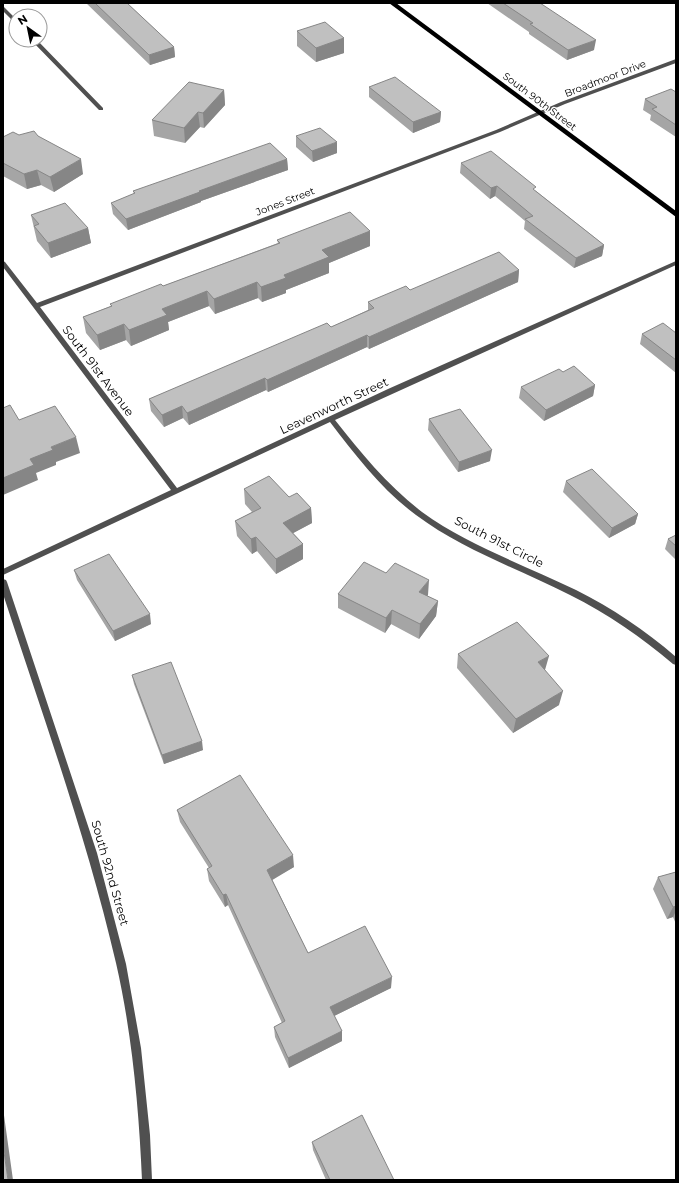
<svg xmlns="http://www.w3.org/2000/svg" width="679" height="1183" viewBox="0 0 679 1183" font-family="Montserrat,sans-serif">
  <rect width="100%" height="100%" fill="#fff"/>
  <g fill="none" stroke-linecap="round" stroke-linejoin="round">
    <path fill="#505050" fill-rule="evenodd" d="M 3,6 L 16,19 L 16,24 L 3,11 Z
      M 31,40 L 37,40 L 103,108 L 103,110 L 99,110 Z
      M 676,59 L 676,63 L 565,104 L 500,132 L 40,307 L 177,488 L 388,389 L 676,261 L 676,265 L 335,420 C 361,453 388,486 422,512 C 469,546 525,565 576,590 C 612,608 645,630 676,657 L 676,665 L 673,664 C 641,637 608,614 570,595 C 519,569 463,550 416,515 C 382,490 356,456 330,422 L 3,575 L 3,569 L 171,490 L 3,267 L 3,261 L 5,262 L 37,303 L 496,130 L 561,102 Z
      M 3,579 L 6,580 L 7,582 L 97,853 L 126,964 L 141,1048 L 150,1135 L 152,1180 L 142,1180 C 139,1109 132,1033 116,963 C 87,838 43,716 3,594 Z"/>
    <path fill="#000" fill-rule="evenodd" d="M 389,3 L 396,3 L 676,211 L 676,217 Z"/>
  </g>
  <path fill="#a5a5a5" d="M 86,3 L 127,3 L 174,47 L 175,57 L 150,65 Z
    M 487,3 L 540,3 L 594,50 L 567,60 L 529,34 L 529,32 Z
    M 297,31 L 344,38 L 344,53 L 316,62 L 297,46 Z
    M 369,87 L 441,112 L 440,122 L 413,133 L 369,97 Z
    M 224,90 L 225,105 L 204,128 L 200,127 L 185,143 L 154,136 L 152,120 Z
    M 676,92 L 676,137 L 650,120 L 651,115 L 643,110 L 645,99 Z
    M 19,135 L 38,136 L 83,174 L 54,192 L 41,185 L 27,189 L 3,176 L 3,137 Z
    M 296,136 L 337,153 L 313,162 L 296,147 Z
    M 287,159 L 288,170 L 201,201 L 201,202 L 128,230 L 113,214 L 111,203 L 134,194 L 133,191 Z
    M 461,163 L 536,191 L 604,245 L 602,256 L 574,268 L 524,229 L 525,221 L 495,196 L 490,199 L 460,173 Z
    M 31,215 L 88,228 L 91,243 L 51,258 L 37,241 Z
    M 370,231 L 370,246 L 329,263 L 329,273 L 286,290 L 286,293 L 262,302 L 258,298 L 215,314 L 209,306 L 168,322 L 169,330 L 131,346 L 126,340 L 100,350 L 86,333 L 83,317 L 111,306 L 110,304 L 163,286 L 278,243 L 277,240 Z
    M 519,270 L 518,282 L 369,349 L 367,347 L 268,392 L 266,390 L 189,425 L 183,418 L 164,427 L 151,411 L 149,399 L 331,327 L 368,310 L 368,302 L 410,290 Z
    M 676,333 L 676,373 L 640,344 L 642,334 Z
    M 563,372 L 595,385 L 593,396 L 544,421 L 519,398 L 521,387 Z
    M 429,419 L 490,461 L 458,472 L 428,430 Z
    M 566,481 L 638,514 L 635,524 L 609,538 L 563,492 Z
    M 244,489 L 289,497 L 311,508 L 312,523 L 293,533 L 303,544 L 303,559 L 276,574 L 257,551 L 252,554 L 237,536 L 235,521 L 252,512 L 245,504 Z
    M 676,535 L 676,560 L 665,549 L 668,539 Z
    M 74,570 L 151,624 L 115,641 L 77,580 Z
    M 386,573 L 428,595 L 427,596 L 438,601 L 436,616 L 419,639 L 391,624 L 385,633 L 338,608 L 338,594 Z
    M 458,654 L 545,670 L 559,705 L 513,733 L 457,668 Z
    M 132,675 L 203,750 L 164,764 L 134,684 Z
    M 177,810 L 294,867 L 272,879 L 308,953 L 391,988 L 334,1016 L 342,1031 L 342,1041 L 289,1068 L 275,1037 L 274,1027 L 282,1023 L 228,905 L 225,907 L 209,881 L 207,869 L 209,868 L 180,822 Z
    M 676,872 L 676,924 L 673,917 L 667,919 L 653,889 L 658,877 Z
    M 312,1142 L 394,1180 L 326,1180 L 313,1150 Z"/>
  <path fill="#868686" d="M 344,38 L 344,53 L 316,62 L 316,48 Z
    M 596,40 L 594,50 L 567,60 L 568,50 Z
    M 174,47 L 175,57 L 150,65 L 149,55 Z
    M 224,90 L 225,105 L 204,128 L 203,113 Z
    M 198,112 L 200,127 L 185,143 L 184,128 Z
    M 441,112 L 440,122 L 413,133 L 413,122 Z
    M 337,142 L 337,153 L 313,162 L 312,151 Z
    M 81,159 L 83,174 L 54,192 L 50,177 Z
    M 287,159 L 288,170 L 201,201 L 201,202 L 128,230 L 126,219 L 199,191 Z
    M 37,170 L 41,185 L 27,189 L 24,174 Z
    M 497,186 L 495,196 L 490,199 L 491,188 Z
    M 88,228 L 91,243 L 51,258 L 48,243 Z
    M 370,231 L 370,246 L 329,263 L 329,273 L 286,290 L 286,293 L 262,302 L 261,287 L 322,250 Z
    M 604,245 L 602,256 L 574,268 L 576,258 Z
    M 519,270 L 518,282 L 369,349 L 369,337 Z
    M 257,282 L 258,298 L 215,314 L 214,299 Z
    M 207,291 L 209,306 L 168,322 L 169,330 L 131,346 L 129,330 L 162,309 Z
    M 124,324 L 126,340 L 100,350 L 97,335 Z
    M 367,335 L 367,347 L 268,392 L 267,380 Z
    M 265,378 L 266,390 L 189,425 L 187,413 Z
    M 595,385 L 593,396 L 544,421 L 546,410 Z
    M 182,406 L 183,418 L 164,427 L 162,415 Z
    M 76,437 L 80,453 L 56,462 L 56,465 L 36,473 L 38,480 L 3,495 L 3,478 L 30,459 L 51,447 Z
    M 492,450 L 490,461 L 458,472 L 459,462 Z
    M 311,508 L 312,523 L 284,538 L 283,523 Z
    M 638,514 L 635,524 L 609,538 L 612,528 Z
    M 256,537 L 257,551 L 252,554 L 251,539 Z
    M 303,544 L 303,559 L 276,574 L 276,559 Z
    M 429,580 L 428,595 L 418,607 L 419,592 Z
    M 438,601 L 436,616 L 419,639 L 420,624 Z
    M 392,610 L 391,624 L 385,633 L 386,618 Z
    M 150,614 L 151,624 L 115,641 L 113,631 Z
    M 549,656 L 545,670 L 535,676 L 538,662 Z
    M 563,691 L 559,705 L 513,733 L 516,719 Z
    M 202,741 L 203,750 L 164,764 L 162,755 Z
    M 293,855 L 294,867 L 269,882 L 267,870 Z
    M 226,894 L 228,905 L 225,907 L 223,895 Z
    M 676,906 L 676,911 L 673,917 L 667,919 L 673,907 Z
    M 392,977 L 391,988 L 330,1018 L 330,1007 Z
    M 342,1031 L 342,1041 L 289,1068 L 288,1058 Z
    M 3,1108 L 13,1180 L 8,1180 L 3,1145 Z"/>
  <path fill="#c0c0c0" stroke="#868686" d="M 95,3 L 127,3 L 174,47 L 149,55 Z
    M 503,3 L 540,3 L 596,40 L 568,50 L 530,24 L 533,23 Z
    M 325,22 L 344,38 L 316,48 L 297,31 Z
    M 395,77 L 441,112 L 413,122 L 369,87 Z
    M 189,82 L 224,90 L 203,113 L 198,112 L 184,128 L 152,120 Z
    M 671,89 L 676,92 L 676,125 L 652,109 L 657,107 L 645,99 Z
    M 320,128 L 337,142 L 312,151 L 296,136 Z
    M 34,131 L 38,136 L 81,159 L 50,177 L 37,170 L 24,174 L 3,163 L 3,137 L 13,132 L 19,135 Z
    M 270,143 L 287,159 L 199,191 L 200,192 L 126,219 L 111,203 L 135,193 L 133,191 Z
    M 491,151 L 536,187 L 533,189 L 604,245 L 576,258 L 525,219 L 533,216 L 497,186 L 491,188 L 461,163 Z
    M 65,203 L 88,228 L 48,243 L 34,226 L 39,224 L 31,215 Z
    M 350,212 L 370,231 L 322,250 L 329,257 L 284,275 L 286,278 L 261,287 L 257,282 L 214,299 L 207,291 L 162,309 L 167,315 L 129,330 L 124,324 L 97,335 L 83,317 L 112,306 L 110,304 L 161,284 L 163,286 L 280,243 L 277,240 Z
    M 499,252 L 519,270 L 369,337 L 367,335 L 267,380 L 265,378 L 187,413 L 182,406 L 162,415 L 149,399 L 327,323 L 331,327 L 374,308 L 368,302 L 406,286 L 410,290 Z
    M 663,323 L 676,333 L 676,360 L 642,334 Z
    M 574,366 L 595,385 L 546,410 L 521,387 L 559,369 L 563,372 Z
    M 10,405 L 19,420 L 55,406 L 76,437 L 51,447 L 53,450 L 30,459 L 34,465 L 3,478 L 3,408 Z
    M 460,409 L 492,450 L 459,462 L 429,419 Z
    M 592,469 L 638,514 L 612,528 L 566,481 Z
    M 269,476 L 289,497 L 297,493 L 311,508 L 283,523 L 303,544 L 276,559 L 256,537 L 251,539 L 235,521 L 261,508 L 244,489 Z
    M 676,535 L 676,546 L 668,539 Z
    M 109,554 L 150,614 L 113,631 L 74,570 Z
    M 364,562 L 386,573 L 395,563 L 429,580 L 419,592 L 438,601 L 420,624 L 392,610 L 386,618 L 338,594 Z
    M 517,622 L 549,656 L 538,662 L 563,691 L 516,719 L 458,654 Z
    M 171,662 L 202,741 L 162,755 L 132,675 Z
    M 240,775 L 293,855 L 267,870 L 308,953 L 365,926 L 392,977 L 330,1007 L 342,1031 L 288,1058 L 274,1027 L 285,1021 L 226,894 L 223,895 L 207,869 L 212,866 L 177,810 Z
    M 676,872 L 676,906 L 673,907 L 658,877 Z
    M 362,1115 L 394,1180 L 330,1180 L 312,1142 Z
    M 3,1145 L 8,1180 L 3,1180 Z"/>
  <g text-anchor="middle" stroke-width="3" stroke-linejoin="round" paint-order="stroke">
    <g font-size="10" fill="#000" stroke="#fff">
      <text transform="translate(605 78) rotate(-21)" y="4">Broadmoor Drive</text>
      <text transform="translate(540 101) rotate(37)" y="4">South 90th Street</text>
      <text transform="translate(285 201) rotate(-21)" y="4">Jones Street</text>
    </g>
    <g font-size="12" fill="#000" stroke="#fff">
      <text transform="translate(98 371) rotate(53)" y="4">South 91st Avenue</text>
      <text transform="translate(334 406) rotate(-25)" y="4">Leavenworth Street</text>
      <text transform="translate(499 542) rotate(27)" y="4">South 91st Circle</text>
      <text transform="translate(110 873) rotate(74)" y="4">South 92nd Street</text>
    </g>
  </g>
  <rect width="679" height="1183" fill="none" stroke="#000000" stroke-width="8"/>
  <g transform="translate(28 28) rotate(327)"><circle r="19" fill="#ffffff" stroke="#999999"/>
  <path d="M0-3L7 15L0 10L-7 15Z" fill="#000000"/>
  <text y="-6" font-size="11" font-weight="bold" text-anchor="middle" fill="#000000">N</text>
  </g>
</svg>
